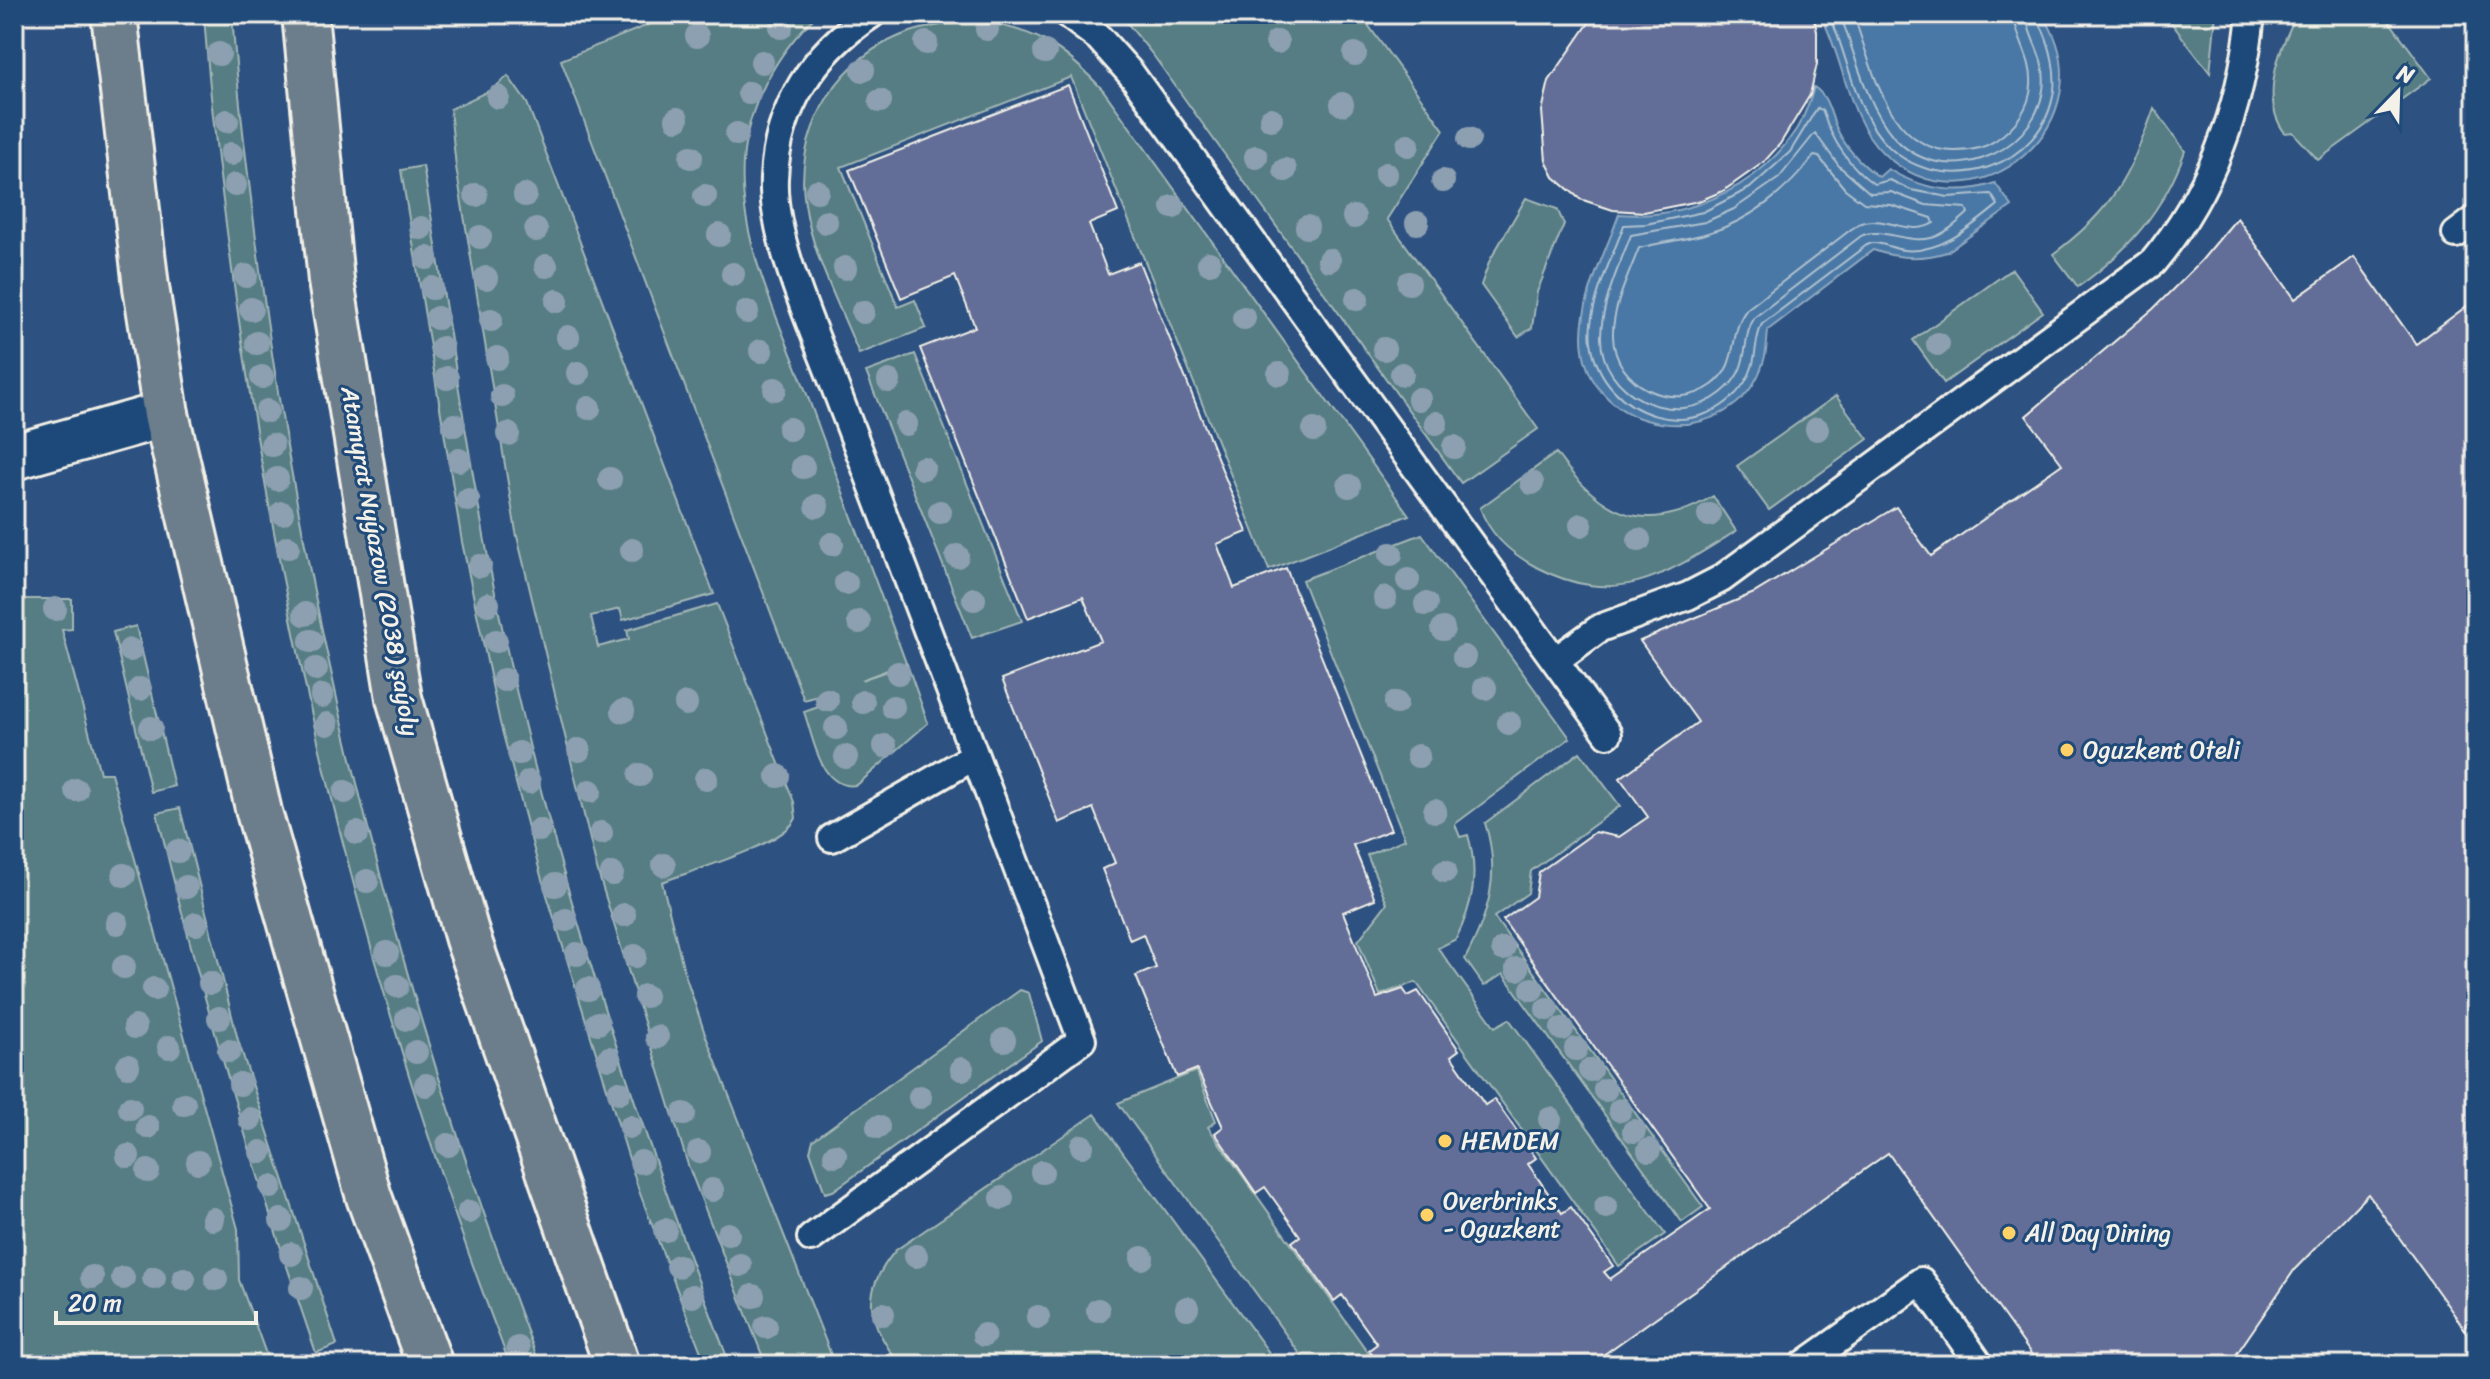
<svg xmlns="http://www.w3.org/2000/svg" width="2490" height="1379" viewBox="0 0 2490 1379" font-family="Sriracha,sans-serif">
  <rect width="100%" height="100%" fill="#2d5180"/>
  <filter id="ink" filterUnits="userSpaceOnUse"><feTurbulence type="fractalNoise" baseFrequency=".0125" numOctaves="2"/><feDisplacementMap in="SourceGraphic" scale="16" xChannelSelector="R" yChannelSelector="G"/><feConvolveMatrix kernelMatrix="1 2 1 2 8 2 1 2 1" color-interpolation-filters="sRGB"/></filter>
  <g filter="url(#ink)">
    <path fill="#557d83" stroke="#a4b7b6" stroke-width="2" d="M 204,14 L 232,14 C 238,102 250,190 261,278 C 312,649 404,1016 540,1365 L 510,1365 C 376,1018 284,653 234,285 C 222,195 210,104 204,14 Z
      M 675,14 L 818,14 C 777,52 747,105 743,162 C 738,240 778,318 805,389 C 838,480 872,572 906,663 L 861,680 L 907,664 L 928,723 L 857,785 C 820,791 814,739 804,712 L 821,706 L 818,696 L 804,700 L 561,60 Z
      M 1120,14 L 1360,14 L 1444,130 L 1387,219 L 1538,429 L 1461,483 L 1153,55 Z
      M 2166,14 L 2216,14 L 2210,73 L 2166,16 Z
      M 2297,14 L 2384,14 L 2431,78 L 2318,160 L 2293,132 L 2285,133 C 2259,99 2279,49 2297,14 Z
      M 972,21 C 1035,28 1061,45 1103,90 L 1409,515 L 1269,570 L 1071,77 L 841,167 L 898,307 L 915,300 L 926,328 L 859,354 C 840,306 812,255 805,204 C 794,138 832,65 895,38 C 919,27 946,24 972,21 Z
      M 508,76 L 527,103 L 714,594 L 623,620 L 620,609 L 591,616 L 598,647 L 629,639 L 627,630 L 717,604 L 794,802 L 796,818 C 785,845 690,871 662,882 L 684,971 L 705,1034 L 835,1365 L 766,1365 L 688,1165 L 597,869 L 516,532 L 456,167 L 450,109 L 493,89 Z
      M 2154,108 L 2185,151 C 2164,210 2128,251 2078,287 L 2053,254 C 2112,211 2130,176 2154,108 Z
      M 423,166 C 454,351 478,537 523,719 C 576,939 649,1154 730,1365 L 706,1365 L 639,1191 L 541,876 L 500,723 L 462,542 L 401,170 Z
      M 1526,198 L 1557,209 L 1564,224 L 1537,292 L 1532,328 L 1518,337 L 1481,285 L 1490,260 Z
      M 2012,269 L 2043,312 L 1944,383 L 1913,340 Z
      M 915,354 L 1022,621 L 972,638 L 866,372 Z
      M 1836,396 L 1868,439 L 1769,510 L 1737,466 Z
      M 1556,453 C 1600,514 1644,538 1713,496 L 1736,531 C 1667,574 1618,609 1538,568 C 1511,554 1490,536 1480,508 Z
      M 1422,534 L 1570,738 L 1455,824 L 1460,837 L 1468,835 C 1479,873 1473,905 1456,939 L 1438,948 L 1495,1027 L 1509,1019 L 1665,1234 L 1619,1266 L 1416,982 L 1380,995 L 1358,941 L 1387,903 L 1367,855 L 1405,839 L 1302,580 Z
      M 14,599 L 72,599 L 72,629 L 62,630 L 100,773 L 111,773 L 238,1229 L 239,1280 L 270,1365 L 14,1365 Z
      M 136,626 L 174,786 L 151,792 L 113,632 Z
      M 1580,752 L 1620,806 L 1531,871 L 1528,893 L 1494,917 L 1703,1207 L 1682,1222 L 1503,974 L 1484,986 L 1465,959 C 1489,914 1501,873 1485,823 Z
      M 180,808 L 238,1040 L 337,1345 L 316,1353 C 255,1175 201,997 157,813 Z
      M 1020,990 L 1029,993 L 1042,1041 L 833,1191 L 825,1193 L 810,1151 L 813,1140 Z
      M 1196,1071 L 1216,1121 L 1208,1127 L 1377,1365 L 1308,1365 L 1118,1103 Z
      M 1095,1114 L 1278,1365 L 900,1365 C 869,1323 858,1294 896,1250 Z"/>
    <path fill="#4a78a6" stroke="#8ea8c0" stroke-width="2" d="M 1820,14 L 2042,14 C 2114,119 1975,240 1883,153 C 1846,117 1844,57 1820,14 Z
      M 1814,87 C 1828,96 1830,113 1836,127 C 1845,148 1861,164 1879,177 L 1888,169 C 1920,189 1959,196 1995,183 L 2012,206 L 1947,252 C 1921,260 1898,259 1873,250 L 1768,330 C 1767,340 1767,351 1764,360 C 1736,458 1582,439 1582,336 C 1582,296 1606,252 1619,214 C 1701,222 1794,170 1814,87 Z"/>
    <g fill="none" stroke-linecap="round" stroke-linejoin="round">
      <path stroke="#b0c1ce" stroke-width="2" d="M 1829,14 C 1848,55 1855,115 1889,147 C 1944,199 2044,168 2054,90 C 2056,71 2051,48 2043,30 C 2040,24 2037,21 2036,14
        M 1840,14 C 1855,54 1866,104 1893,136 C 1940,191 2033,157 2043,90 C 2048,57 2027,38 2026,14
        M 1853,14 C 1872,64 1887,152 1956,151 C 1970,151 1985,148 1996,140 C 2015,127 2030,108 2031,85 C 2033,58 2015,39 2014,14
        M 1817,108 L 1822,110 C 1832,140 1847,165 1874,184 L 1890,180 L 1911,190 L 1948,197 L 1991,194 L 1998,205 C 1972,226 1940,254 1904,250 C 1892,249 1879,240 1868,244 L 1762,324 C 1753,342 1758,364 1745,382 C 1700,449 1602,418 1591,342 C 1586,309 1613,256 1624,225 L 1646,224 L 1703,212 L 1750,188 L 1790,152 Z
        M 1815,133 L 1839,166 L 1870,193 L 1891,192 L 1926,205 L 1966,208 L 1968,213 C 1958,222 1944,235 1931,238 C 1907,244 1879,226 1861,236 L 1755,317 C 1739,340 1754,367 1721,393 C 1675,430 1599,395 1601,335 C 1602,302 1619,266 1631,235 L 1705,222 L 1734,209 L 1779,178 Z
        M 1814,156 L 1819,157 L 1845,189 L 1864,203 L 1891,205 L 1932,218 L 1934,223 C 1909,238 1884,213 1858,224 L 1747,309 C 1728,332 1740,365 1712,385 C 1673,413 1614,386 1613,336 C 1612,308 1629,274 1639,248 C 1661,242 1685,240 1708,233 C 1750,221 1787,191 1814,156 Z"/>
    </g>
    <path fill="#636e98" stroke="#f4f1e8" stroke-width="2" d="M 1595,14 L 1813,14 L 1817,31 L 1817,64 L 1810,95 L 1780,144 L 1764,162 L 1723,191 L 1699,201 L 1644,212 L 1613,210 L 1580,199 L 1554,177 L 1546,161 L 1542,111 L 1549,81 Z
      M 1068,85 L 1118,212 L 1089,224 L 1108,274 L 1139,262 L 1247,532 L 1217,544 L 1234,588 L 1286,568 L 1391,830 L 1353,845 L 1375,899 L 1343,912 L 1377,998 L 1403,989 L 1408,996 L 1418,991 L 1459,1050 L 1451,1056 L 1485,1105 L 1494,1099 L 1536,1158 L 1528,1164 L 1562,1213 L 1571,1207 L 1613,1266 L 1604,1272 L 1610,1279 L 1710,1209 L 1503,920 L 1535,897 L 1539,872 L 1595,832 L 1619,837 L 1648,817 L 1620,778 L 1698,722 L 1640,641 L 1754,593 L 1896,507 L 1931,556 L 2062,464 L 2026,416 L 2153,309 L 2201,261 L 2237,218 L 2295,299 L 2354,257 L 2416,344 L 2476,299 L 2476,1345 L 2368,1194 L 2295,1269 L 2229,1365 L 2039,1365 L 1888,1153 L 1589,1365 L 1379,1365 L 1369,1350 L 1377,1344 L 1342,1295 L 1334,1301 L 1292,1242 L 1300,1236 L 1265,1187 L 1256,1193 L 1215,1133 L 1223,1127 L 1197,1069 L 1177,1077 L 1136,976 L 1156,968 L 1143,934 L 1130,940 L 1102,869 L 1115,863 L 1093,808 L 1059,823 L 1002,679 L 1101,641 L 1083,597 L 1028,618 L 920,348 L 975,327 L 955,276 L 901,298 L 849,170 Z"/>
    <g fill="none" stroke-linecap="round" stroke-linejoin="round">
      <defs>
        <path id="lane" d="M 872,14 C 814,52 777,107 774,178 C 771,237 814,331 835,387 C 882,510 928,633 975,756
          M 1067,14 L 1099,38 L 1132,75 L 1608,734
          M 2456,234 L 2476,219
          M 1556,660 L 1600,628 L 1688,596 L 1721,579 L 2153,262 C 2212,191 2242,106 2251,14
          M 811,1238 L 1082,1040 L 975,756 L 832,838
          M 1803,1365 L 1921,1281 L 1980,1365"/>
        <path id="street" d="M 14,457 L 166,414"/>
        <path id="primary" d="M 114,14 L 146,287 L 166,414 L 259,812 L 369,1197 L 430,1365
          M 305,14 L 331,281 L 399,698 L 468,939 L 617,1365"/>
      </defs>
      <use href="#lane" stroke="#f4f1e8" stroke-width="32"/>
      <use href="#street" stroke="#f4f1e8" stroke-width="50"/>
      <use href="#primary" stroke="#f4f1e8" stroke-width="50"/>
      <use href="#lane" stroke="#1f4a7a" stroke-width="26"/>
      <use href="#street" stroke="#1f4a7a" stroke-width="44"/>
      <use href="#primary" stroke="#6c7d8b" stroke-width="44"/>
    </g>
    <g fill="#8da0b1">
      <circle cx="781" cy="27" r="12"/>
      <circle cx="987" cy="29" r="12"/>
      <circle cx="697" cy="36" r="12"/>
      <circle cx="1277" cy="42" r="12"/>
      <circle cx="926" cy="43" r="12"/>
      <circle cx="1045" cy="52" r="12"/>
      <circle cx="219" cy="54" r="12"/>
      <circle cx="1355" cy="54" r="12"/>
      <circle cx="762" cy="62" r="12"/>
      <circle cx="863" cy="70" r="12"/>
      <circle cx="749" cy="93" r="12"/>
      <circle cx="498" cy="97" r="12"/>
      <circle cx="880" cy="101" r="12"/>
      <circle cx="1342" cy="104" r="12"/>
      <circle cx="677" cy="119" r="12"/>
      <circle cx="1271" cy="119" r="12"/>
      <circle cx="227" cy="121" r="12"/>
      <circle cx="737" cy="134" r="12"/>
      <circle cx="1469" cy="139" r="12"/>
      <circle cx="1408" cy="145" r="12"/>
      <circle cx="231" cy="154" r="12"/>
      <circle cx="691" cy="157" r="12"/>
      <circle cx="1256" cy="157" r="12"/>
      <circle cx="1285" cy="170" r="12"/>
      <circle cx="1386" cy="174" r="12"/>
      <circle cx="1443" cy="181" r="12"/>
      <circle cx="235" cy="185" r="12"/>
      <circle cx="817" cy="191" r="12"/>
      <circle cx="476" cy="195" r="12"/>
      <circle cx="525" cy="195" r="12"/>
      <circle cx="705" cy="196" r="12"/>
      <circle cx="1173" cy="207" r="12"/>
      <circle cx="1354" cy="217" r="12"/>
      <circle cx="826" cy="222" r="12"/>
      <circle cx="1417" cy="223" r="12"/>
      <circle cx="1307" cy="227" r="12"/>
      <circle cx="421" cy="228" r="12"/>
      <circle cx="536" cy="230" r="12"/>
      <circle cx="719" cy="235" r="12"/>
      <circle cx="480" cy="237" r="12"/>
      <circle cx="427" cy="258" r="12"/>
      <circle cx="1329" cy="260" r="12"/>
      <circle cx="1209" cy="263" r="12"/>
      <circle cx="546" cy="266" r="12"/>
      <circle cx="845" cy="268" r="12"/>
      <circle cx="733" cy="274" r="12"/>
      <circle cx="246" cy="276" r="12"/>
      <circle cx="486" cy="278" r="12"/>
      <circle cx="1409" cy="283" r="12"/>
      <circle cx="432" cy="288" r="12"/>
      <circle cx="1357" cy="299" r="12"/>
      <circle cx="557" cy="301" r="12"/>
      <circle cx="251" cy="309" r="12"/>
      <circle cx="747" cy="312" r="12"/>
      <circle cx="863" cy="312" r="12"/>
      <circle cx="437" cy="318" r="12"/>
      <circle cx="1244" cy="318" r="12"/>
      <circle cx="491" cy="320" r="12"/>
      <circle cx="568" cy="337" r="12"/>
      <circle cx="257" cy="343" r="12"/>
      <circle cx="1938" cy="344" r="12"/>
      <circle cx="442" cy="348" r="12"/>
      <circle cx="1384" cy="349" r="12"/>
      <circle cx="761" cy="351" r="12"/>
      <circle cx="497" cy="358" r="12"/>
      <circle cx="578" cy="373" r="12"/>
      <circle cx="1279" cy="374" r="12"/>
      <circle cx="1402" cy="374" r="12"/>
      <circle cx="262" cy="377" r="12"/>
      <circle cx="447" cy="378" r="12"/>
      <circle cx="889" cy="381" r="12"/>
      <circle cx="775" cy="389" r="12"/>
      <circle cx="502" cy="396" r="12"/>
      <circle cx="1419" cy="399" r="12"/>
      <circle cx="589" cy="408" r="12"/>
      <circle cx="267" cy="411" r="12"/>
      <circle cx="1436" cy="423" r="12"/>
      <circle cx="906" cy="424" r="12"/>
      <circle cx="454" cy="425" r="12"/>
      <circle cx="789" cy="429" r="12"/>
      <circle cx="1817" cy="429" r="12"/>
      <circle cx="1314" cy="430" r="12"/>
      <circle cx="508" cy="434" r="12"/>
      <circle cx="272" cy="445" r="12"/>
      <circle cx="1454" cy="447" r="12"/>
      <circle cx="459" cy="460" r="12"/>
      <circle cx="803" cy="467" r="12"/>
      <circle cx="923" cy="468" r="12"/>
      <circle cx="277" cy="479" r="12"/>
      <circle cx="610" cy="479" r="12"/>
      <circle cx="1532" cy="483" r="12"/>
      <circle cx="1349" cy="486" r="12"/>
      <circle cx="468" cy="500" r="12"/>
      <circle cx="817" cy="506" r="12"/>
      <circle cx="940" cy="512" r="12"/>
      <circle cx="282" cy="513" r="12"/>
      <circle cx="1709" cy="515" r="12"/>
      <circle cx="1581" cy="525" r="12"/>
      <circle cx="1639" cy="540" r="12"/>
      <circle cx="832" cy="544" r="12"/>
      <circle cx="288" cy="547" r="12"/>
      <circle cx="632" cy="550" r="12"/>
      <circle cx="1391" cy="554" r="12"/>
      <circle cx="957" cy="556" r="12"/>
      <circle cx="480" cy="566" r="12"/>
      <circle cx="1408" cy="580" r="12"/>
      <circle cx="846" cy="583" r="12"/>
      <circle cx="1385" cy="598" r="12"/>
      <circle cx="974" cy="599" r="12"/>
      <circle cx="488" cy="604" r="12"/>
      <circle cx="1426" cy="604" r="12"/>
      <circle cx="55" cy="609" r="12"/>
      <circle cx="305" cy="614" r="12"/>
      <circle cx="859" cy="622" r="12"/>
      <circle cx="1443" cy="629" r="12"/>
      <circle cx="311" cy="641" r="12"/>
      <circle cx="496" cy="641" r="12"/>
      <circle cx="130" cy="650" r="12"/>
      <circle cx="1464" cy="657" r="12"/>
      <circle cx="316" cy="669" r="12"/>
      <circle cx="898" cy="673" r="12"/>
      <circle cx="504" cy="680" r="12"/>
      <circle cx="1485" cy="688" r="12"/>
      <circle cx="140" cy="689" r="12"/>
      <circle cx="322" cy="696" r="12"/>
      <circle cx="827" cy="700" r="12"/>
      <circle cx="863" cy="702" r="12"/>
      <circle cx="1396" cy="703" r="12"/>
      <circle cx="686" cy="704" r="12"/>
      <circle cx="893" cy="707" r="12"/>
      <circle cx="623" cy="711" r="12"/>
      <circle cx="1509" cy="723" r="12"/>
      <circle cx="327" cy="724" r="12"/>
      <circle cx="151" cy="728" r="12"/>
      <circle cx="836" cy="728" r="12"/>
      <circle cx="885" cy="746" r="12"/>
      <circle cx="579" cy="750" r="12"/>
      <circle cx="519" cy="753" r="12"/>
      <circle cx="1418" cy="756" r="12"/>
      <circle cx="846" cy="757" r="12"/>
      <circle cx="640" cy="775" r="12"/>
      <circle cx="778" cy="776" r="12"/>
      <circle cx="706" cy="779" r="12"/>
      <circle cx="529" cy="782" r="12"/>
      <circle cx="76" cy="790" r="12"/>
      <circle cx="590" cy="791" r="12"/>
      <circle cx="345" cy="792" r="12"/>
      <circle cx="1435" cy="811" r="12"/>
      <circle cx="539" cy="830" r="12"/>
      <circle cx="357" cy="833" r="12"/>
      <circle cx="601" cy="833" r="12"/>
      <circle cx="178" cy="851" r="12"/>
      <circle cx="664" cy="865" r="12"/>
      <circle cx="1445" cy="871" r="12"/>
      <circle cx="612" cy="874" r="12"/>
      <circle cx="124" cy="875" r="12"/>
      <circle cx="367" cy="881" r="12"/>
      <circle cx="555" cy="885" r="12"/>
      <circle cx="186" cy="887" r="12"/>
      <circle cx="624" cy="915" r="12"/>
      <circle cx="566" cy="920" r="12"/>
      <circle cx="117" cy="923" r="12"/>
      <circle cx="196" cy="924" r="12"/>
      <circle cx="1503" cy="949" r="12"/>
      <circle cx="387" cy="953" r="12"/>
      <circle cx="577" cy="954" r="12"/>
      <circle cx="635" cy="956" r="12"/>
      <circle cx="124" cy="967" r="12"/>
      <circle cx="1517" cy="969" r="12"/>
      <circle cx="210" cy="983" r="12"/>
      <circle cx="397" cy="986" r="12"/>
      <circle cx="154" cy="989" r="12"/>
      <circle cx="588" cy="989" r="12"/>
      <circle cx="1532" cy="989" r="12"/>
      <circle cx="645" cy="996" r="12"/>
      <circle cx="1547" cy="1009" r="12"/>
      <circle cx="219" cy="1018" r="12"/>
      <circle cx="407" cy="1019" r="12"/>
      <circle cx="598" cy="1023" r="12"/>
      <circle cx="135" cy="1027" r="12"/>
      <circle cx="1562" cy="1029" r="12"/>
      <circle cx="657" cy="1037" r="12"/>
      <circle cx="1004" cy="1040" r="12"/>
      <circle cx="169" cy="1047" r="12"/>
      <circle cx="1576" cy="1049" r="12"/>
      <circle cx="229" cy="1051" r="12"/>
      <circle cx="416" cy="1052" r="12"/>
      <circle cx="609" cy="1058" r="12"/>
      <circle cx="128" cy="1066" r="12"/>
      <circle cx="962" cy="1069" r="12"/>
      <circle cx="1590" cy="1070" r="12"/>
      <circle cx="240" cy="1084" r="12"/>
      <circle cx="426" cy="1085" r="12"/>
      <circle cx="1605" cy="1090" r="12"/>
      <circle cx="619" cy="1092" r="12"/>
      <circle cx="920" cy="1097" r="12"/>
      <circle cx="184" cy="1104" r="12"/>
      <circle cx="130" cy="1108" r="12"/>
      <circle cx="1620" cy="1110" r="12"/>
      <circle cx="684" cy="1114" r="12"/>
      <circle cx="250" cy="1119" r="12"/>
      <circle cx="1550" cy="1119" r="12"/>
      <circle cx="148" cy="1127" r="12"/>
      <circle cx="630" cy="1127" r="12"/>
      <circle cx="878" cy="1127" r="12"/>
      <circle cx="1634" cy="1131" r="12"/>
      <circle cx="448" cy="1145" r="12"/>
      <circle cx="1082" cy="1146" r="12"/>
      <circle cx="1649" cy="1150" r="12"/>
      <circle cx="261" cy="1152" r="12"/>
      <circle cx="699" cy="1152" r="12"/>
      <circle cx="835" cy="1155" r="12"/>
      <circle cx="128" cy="1156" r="12"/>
      <circle cx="198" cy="1162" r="12"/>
      <circle cx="641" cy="1162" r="12"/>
      <circle cx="148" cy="1171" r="12"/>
      <circle cx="1042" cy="1172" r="12"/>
      <circle cx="271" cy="1187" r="12"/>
      <circle cx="712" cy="1190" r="12"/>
      <circle cx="1002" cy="1198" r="12"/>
      <circle cx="1606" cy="1207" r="12"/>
      <circle cx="469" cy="1212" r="12"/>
      <circle cx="213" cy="1219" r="12"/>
      <circle cx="281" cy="1220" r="12"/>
      <circle cx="665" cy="1230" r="12"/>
      <circle cx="728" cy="1234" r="12"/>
      <circle cx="291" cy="1254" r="12"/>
      <circle cx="916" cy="1256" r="12"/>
      <circle cx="1142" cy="1258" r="12"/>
      <circle cx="740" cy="1265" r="12"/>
      <circle cx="678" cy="1266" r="12"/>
      <circle cx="92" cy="1277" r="12"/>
      <circle cx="123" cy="1278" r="12"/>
      <circle cx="154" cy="1278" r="12"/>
      <circle cx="184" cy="1279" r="12"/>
      <circle cx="216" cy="1279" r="12"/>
      <circle cx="301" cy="1288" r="12"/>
      <circle cx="692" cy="1296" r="12"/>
      <circle cx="753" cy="1296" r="12"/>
      <circle cx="1187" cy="1308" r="12"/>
      <circle cx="1098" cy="1310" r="12"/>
      <circle cx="883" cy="1314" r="12"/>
      <circle cx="1038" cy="1317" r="12"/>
      <circle cx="766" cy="1327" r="12"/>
      <circle cx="984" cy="1335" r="12"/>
      <circle cx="518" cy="1348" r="12"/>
    </g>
  </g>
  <g fill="#ffd166" stroke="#1f4a7a" stroke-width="3">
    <circle cx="2067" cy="750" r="8"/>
    <circle cx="1445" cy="1141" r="8"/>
    <circle cx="1427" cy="1215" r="8"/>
    <circle cx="2009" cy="1233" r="8"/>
  </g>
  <g text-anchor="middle" stroke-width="6" stroke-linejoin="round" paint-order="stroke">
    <g font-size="24" fill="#f4f1e8" stroke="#1f4a7a">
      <text transform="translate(380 561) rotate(80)" y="8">Atamyrat Nyýazow (2038) şaýoly</text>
    </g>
    <g font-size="24" fill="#f4f1e8" stroke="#1f4a7a" text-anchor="start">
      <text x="2083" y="758">Oguzkent Oteli</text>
      <text x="1461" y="1149">HEMDEM</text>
      <text x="1443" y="1209">Overbrinks<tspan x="1443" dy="28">- Oguzkent</tspan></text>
      <text x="2025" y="1241">All Day Dining</text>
    </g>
  </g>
  <rect width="2490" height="1379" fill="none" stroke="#1f4a7a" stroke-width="48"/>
  <rect x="24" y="24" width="2442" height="1331" fill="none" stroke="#f4f1e8" stroke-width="3" filter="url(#ink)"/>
  <g transform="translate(2398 92) rotate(23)" stroke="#1f4a7a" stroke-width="6" paint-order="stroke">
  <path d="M0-6L14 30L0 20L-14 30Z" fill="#f4f1e8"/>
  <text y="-12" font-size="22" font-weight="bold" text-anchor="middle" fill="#f4f1e8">N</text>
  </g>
  <path d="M56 1311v12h200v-12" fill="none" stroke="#f4f1e8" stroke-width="4"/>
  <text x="68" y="1311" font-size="24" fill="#f4f1e8" stroke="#1f4a7a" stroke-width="6" paint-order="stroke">20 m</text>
</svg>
